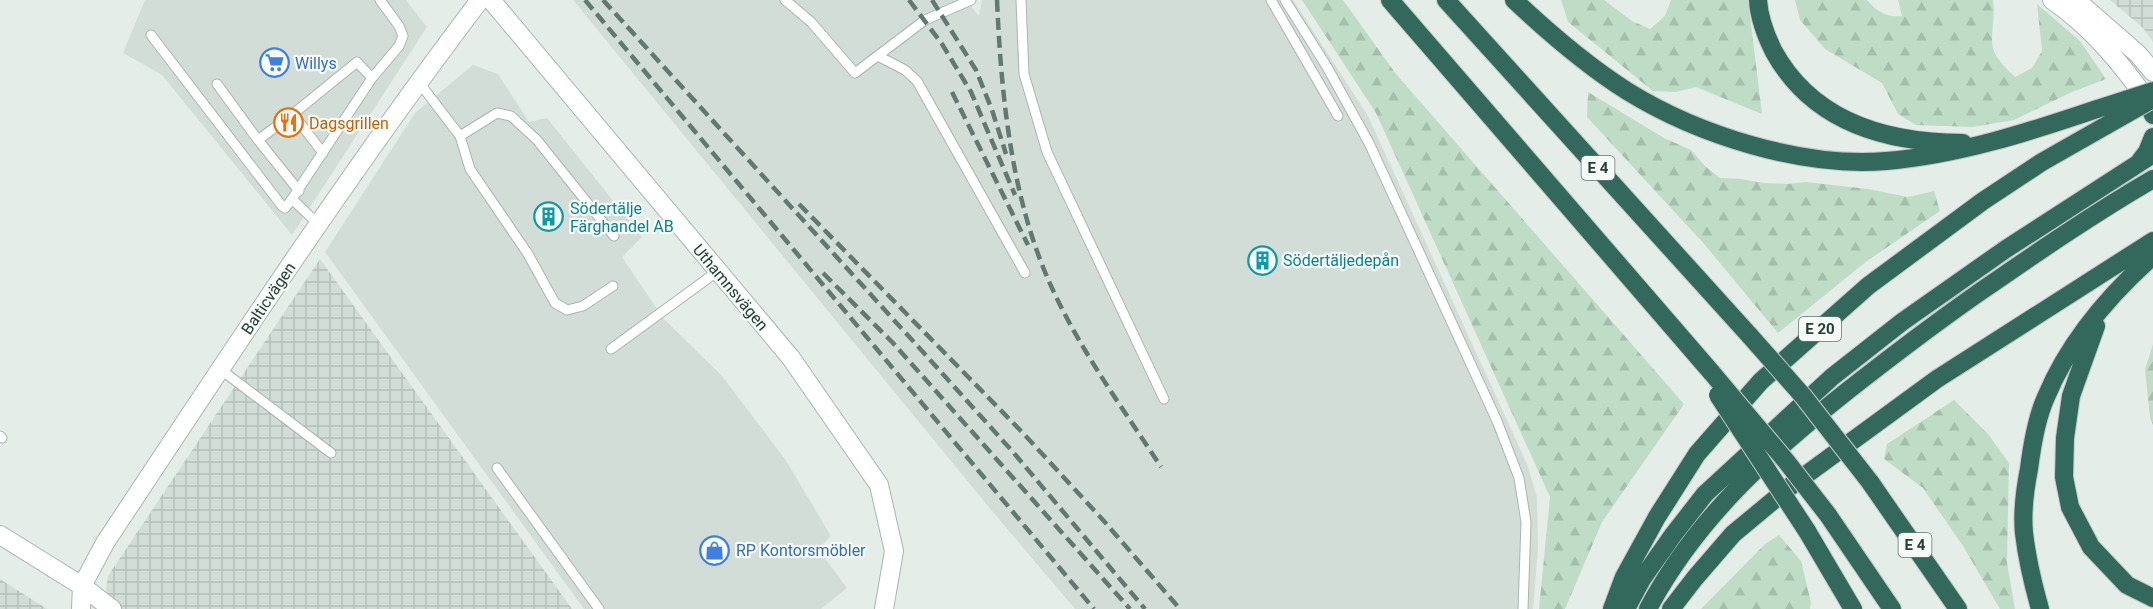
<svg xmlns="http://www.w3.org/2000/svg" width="2153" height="609" viewBox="0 0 2153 609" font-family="Roboto,sans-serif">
  <defs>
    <pattern id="industrial-grid" width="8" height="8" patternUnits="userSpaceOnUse" patternTransform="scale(1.5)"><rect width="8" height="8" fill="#d3ddd8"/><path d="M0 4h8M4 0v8" fill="none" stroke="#b5bfba"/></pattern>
    <pattern id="forest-firs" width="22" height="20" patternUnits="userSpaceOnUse" patternTransform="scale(1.5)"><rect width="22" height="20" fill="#bfddc6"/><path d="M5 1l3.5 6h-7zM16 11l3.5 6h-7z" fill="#a4bfab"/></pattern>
  </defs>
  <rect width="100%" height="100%" fill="#e5ede9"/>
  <path fill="#d3ddd8" d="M 145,0 L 406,0 L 427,27 L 292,235 L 162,75 L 123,53 Z
    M 573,0 L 966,0 L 979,16 L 982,0 L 1293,0 L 1368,116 L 1527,464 L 1537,497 L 1538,549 L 1533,609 L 1075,609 L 992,511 Z
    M 473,65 L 498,74 L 529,122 L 547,118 L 642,237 L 622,257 L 663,318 L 722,376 L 785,459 L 831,536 L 818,549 L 847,588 L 821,609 L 584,609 L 325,252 L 415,113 Z"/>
  <path fill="url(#industrial-grid)" d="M 2110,0 L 2153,0 L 2153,42 L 2143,28 Z
    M 320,259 L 572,609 L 103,609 L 108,576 Z
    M 0,579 L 47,609 L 0,609 Z"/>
  <path fill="url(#forest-firs)" d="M 1302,0 L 1343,0 L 1396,74 L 1684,404 L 1602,522 L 1565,609 L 1539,609 L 1550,497 L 1376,113 Z
    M 1561,0 L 1604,0 L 1632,21 L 1650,29 L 1665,16 L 1671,0 L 1748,0 L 1762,114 L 1696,87 L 1676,92 L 1653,91 L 1568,22 Z
    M 1795,0 L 1867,0 C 1876,11 1887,18 1902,16 L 1898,0 L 1993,0 C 1997,40 1979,44 2015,77 L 2032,68 L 2042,51 L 2037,4 L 2080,41 L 2106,79 L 2072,92 L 2014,120 L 1973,127 L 1916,125 L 1898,114 L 1882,83 L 1825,49 L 1800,20 Z
    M 1588,92 L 1664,138 L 1691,150 L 1705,166 L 1720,178 L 1741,179 L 1764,183 L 1787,184 L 1806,182 L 1868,189 L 1908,197 L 1934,191 L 1940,211 L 1867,261 L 1778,333 L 1705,245 L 1587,117 Z
    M 2153,344 L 2153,425 L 2150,418 L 2145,370 Z
    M 1954,400 L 1988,434 L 2009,463 L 2007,563 L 2015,609 L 2000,609 L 1963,546 L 1923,488 L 1884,459 L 1887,444 Z
    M 1779,535 L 1801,561 L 1811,603 L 1810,609 L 1701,609 L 1765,544 Z"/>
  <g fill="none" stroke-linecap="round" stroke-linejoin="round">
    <defs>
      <path id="service" d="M 785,0 L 811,22 L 855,73 L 925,20 L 971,0
        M 1021,0 L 1024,74 L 1047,152 L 1164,399
        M 1271,0 L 1338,116
        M 1285,0 L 1327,67 L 1369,143 L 1497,421 L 1519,478 L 1526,522 L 1523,609
        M 151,35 L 282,206 L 285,208 L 292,199
        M 878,56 L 905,70 L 917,81 L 1025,273
        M 418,81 L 460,136 L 497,113 L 511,116 L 537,140 L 614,236
        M 217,84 L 258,140 L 293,114
        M 460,136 L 470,169 L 528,254 L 555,303 L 567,310 L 583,306 L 613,286
        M 258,140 L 299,191
        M 323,153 L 293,114 L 357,62 L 372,78
        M 318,224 L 292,199 L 372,78 L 399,46 L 403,36 L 399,26 L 380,0
        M 611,349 L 718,271
        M 220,369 L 331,453
        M 0,436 L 2,438
        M 497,468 L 599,609"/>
      <path id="minor" d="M 491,0 L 791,358 L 879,485 L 894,551 L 884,609
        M 0,535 L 82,586 L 112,609
        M 81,609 L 82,586 L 105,543 C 226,360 347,175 480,0"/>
      <path id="secondary" d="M 2052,0 C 2093,28 2124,67 2152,107
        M 2076,0 L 2138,54 L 2153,72"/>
      <path id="motorway" d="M 1390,0 L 1712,373
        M 1446,0 L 1750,336
        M 1514,0 C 1549,33 1586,65 1627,91 C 1698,135 1802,168 1886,161 C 1958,155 2029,132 2097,109
        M 1758,0 C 1759,18 1766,36 1774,52 C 1813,122 1887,143 1963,143
        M 2147,100 L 2153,115
        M 2140,161 L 2147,152 L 2153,137
        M 2096,326 L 2071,396 L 2065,438 L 2064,477 L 2070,507 L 2091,547 L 2127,585 L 2153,598
        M 1870,482 L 1958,609
        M 1828,515 L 1892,609
        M 1807,531 L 1853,609
        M 1612,609 L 1624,577 L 1657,517 L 1697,454 L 1761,381 L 1868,286 L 1983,201 L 2042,162 L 2107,125
        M 1626,609 L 1642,579 L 1673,535 L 1705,494 L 1832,377 L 1902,322 L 2006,249 L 2153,154
        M 1648,609 C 1695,520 1768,454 1846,392 C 1888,359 1930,327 1974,296 C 2032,256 2091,215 2153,179
        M 1671,609 L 1695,578 L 1733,534 L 1792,485 L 1937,379 L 2153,241
        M 2040,609 C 2033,584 2027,559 2024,533 C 2022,512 2025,489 2029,469 C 2032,445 2036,419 2046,397 C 2069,342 2109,295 2153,256"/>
    </defs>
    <use href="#service" stroke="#a8b5b0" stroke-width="11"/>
    <use href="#minor" stroke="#a8b5b0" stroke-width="20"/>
    <use href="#secondary" stroke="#a4b8b1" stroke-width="20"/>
    <use href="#motorway" stroke="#c2c9c7" stroke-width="20"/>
    <use href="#service" stroke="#fff" stroke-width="9"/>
    <use href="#minor" stroke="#fff" stroke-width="18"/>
    <use href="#secondary" stroke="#fff" stroke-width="18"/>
    <use href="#motorway" stroke="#32695c" stroke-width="18"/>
    <path stroke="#607a72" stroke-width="4.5" stroke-dasharray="12 6" stroke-linecap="butt" d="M 585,0 L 1094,609
      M 603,0 L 923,352 L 1013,452 L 1145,609
      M 909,0 L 942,44 L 971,92 L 1015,195
      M 932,0 L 976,70 L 992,110 L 1006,154
      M 997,0 C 1001,91 1010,187 1045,272 C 1074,342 1120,404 1161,467
      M 952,92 L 1028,245
      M 799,204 L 1022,432 L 1103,520 L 1180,609
      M 823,273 L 893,343 L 1130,609"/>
    <defs>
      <path id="motorway-bridge" d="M 2097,109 L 2153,91
        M 2107,125 L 2151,100
        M 1750,336 L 1803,396 L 1870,482
        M 1712,373 L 1786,461 L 1828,515
        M 1718,395 L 1807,531"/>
    </defs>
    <use href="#motorway-bridge" stroke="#c2c9c7" stroke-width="20" stroke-linecap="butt"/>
    <use href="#motorway-bridge" stroke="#32695c" stroke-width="18"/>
  </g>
  <defs>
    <symbol id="supermarket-ring" viewBox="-11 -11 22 22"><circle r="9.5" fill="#f5faf7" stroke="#3f7fe0" stroke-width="1.5"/><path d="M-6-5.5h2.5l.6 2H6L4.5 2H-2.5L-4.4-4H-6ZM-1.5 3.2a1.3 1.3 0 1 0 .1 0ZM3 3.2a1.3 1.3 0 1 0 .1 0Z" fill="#3f7fe0"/></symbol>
    <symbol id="restaurant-ring" viewBox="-11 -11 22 22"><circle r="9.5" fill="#f5faf7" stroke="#e8710a" stroke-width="1.5"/><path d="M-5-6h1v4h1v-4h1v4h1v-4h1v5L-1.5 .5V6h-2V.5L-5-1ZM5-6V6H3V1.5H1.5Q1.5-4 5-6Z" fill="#e8710a"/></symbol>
    <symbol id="building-ring" viewBox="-11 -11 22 22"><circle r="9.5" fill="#f5faf7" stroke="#0f9aa8" stroke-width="1.5"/><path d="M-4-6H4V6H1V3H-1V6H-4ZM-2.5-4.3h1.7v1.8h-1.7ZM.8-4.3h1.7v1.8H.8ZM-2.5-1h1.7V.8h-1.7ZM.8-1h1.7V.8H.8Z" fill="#0f9aa8"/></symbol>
    <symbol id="shop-ring" viewBox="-11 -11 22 22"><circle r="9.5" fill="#f5faf7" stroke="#3f7fe0" stroke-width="1.5"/><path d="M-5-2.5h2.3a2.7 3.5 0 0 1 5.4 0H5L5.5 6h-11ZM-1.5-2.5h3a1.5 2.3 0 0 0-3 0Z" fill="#3f7fe0"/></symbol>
  </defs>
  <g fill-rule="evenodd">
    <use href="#supermarket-ring" x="258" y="46" width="33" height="33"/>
    <use href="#restaurant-ring" x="272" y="106" width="33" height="33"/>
    <use href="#building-ring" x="532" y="200" width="33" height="33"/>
    <use href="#building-ring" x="1246" y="244" width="33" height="33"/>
    <use href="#shop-ring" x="698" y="534" width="33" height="33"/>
  </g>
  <g text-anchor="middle" stroke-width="4.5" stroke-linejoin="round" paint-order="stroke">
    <g fill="#f5faf7" stroke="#637671" stroke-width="1.5">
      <rect x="1581.5" y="156" width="33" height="24" rx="4.5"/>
      <rect x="1799" y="317" width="42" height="24" rx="4.5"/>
      <rect x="1898.5" y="533" width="33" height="24" rx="4.5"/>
    </g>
    <g font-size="15" font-weight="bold" fill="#253e37">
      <text x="1598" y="173">E 4</text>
      <text x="1820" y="334">E 20</text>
      <text x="1915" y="550">E 4</text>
    </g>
    <g font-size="16" fill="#366cbe" stroke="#f5faf7" text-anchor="start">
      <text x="295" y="69">Willys</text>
      <text x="736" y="556">RP Kontorsmöbler</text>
    </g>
    <g font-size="16" fill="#c56008" stroke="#f5faf7" text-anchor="start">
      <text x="309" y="129">Dagsgrillen</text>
    </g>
    <g font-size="16" fill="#0d838f" stroke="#f5faf7" text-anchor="start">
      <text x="570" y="214">Södertälje<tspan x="570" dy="18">Färghandel AB</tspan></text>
      <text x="1283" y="266">Södertäljedepån</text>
    </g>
    <g font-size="16" fill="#253e37" stroke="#f5faf7">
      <text transform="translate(731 287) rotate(50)" y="6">Uthamnsvägen</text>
      <text transform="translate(268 298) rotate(-56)" y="6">Balticvägen</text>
    </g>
  </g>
</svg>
